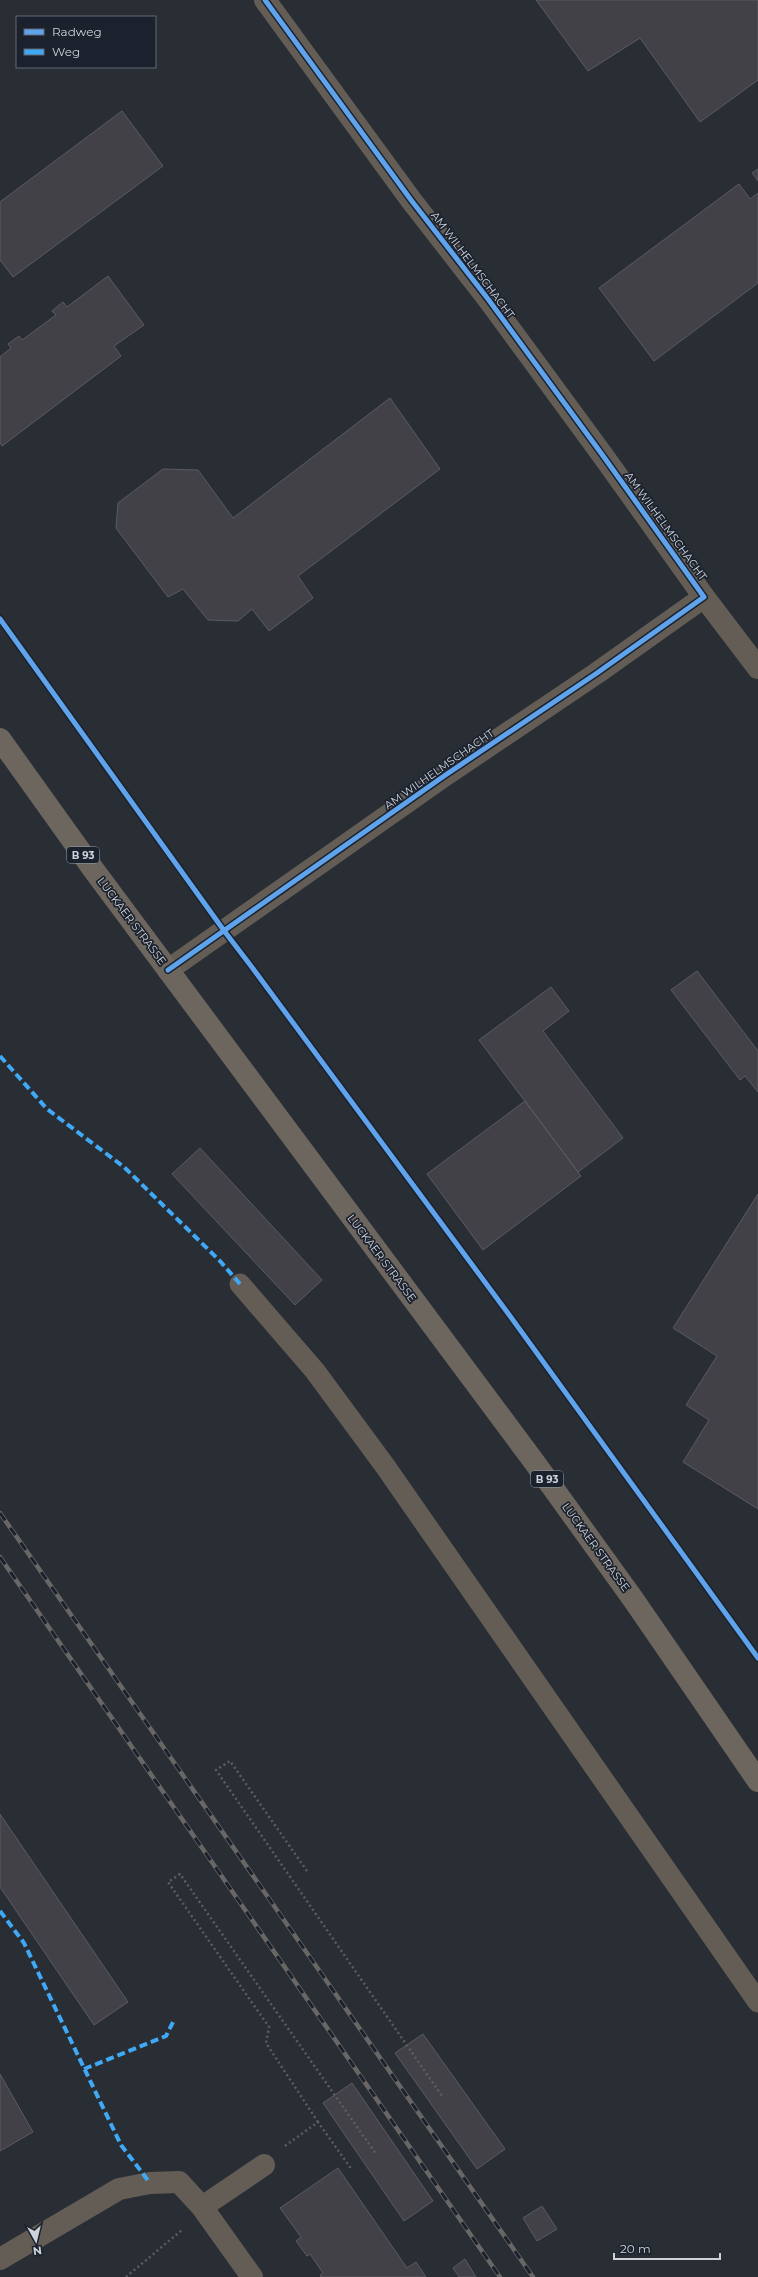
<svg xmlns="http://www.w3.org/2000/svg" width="758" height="2277" viewBox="0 0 758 2277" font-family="Montserrat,sans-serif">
  <rect width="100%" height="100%" fill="#292d34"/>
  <path fill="#434148" stroke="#5c5b61" d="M 536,0 L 758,0 L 758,80 L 700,122 L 640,38 L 588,71 Z
    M 122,111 L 163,166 L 13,277 L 0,260 L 0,202 Z
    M 758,169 L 758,181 L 752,173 Z
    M 739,184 L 750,199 L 758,193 L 758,283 L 654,361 L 599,288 Z
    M 108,276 L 144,325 L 114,346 L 121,356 L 2,446 L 0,443 L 0,357 L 11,348 L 8,344 L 19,336 L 22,340 L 56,315 L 52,311 L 63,302 L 67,307 Z
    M 390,398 L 440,469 L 298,576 L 313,598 L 269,631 L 252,609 L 238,621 L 208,620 L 183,589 L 168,597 L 116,528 L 118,503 L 163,469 L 198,470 L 233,518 Z
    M 697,971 L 758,1051 L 758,1092 L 745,1076 L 740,1080 L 671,990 Z
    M 551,987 L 569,1011 L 543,1031 L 623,1138 L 578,1172 L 479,1040 Z
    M 525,1101 L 581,1176 L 483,1250 L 427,1174 Z
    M 200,1148 L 322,1280 L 295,1305 L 172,1174 Z
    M 758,1194 L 758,1509 L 683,1462 L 709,1420 L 686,1405 L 717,1356 L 673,1328 Z
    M 0,1814 L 128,2002 L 94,2025 L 0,1887 Z
    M 423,2034 L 505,2149 L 477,2169 L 395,2053 Z
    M 0,2074 L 33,2132 L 0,2151 Z
    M 352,2083 L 433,2201 L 404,2221 L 323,2103 Z
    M 338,2168 L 407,2268 L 416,2262 L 426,2277 L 321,2277 L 320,2275 L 323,2273 L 310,2254 L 307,2256 L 296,2241 L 301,2237 L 280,2208 Z
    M 542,2206 L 557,2229 L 537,2241 L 523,2218 Z
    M 465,2259 L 476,2277 L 459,2277 L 453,2268 Z"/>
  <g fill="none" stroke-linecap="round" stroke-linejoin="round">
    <path stroke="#5f5d5b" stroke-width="2.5" stroke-dasharray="2 3" stroke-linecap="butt" d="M 307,1871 L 230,1761 L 216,1770 L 442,2096
      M 318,2122 L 266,2043 L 269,2027 L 168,1882 L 180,1874 L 376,2154
      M 285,2146 L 318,2122 L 352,2170
      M 126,2277 L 182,2230"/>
    <path stroke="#635d56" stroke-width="21" d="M 240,1284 L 315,1371 L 385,1466 L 758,2002"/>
    <path stroke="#635d56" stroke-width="22" d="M 704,597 L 758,668
      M 168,970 L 444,776 L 597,673 L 704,597 L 601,453 L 488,299 L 411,200 L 265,0
      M 202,2207 L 264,2165
      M 0,2259 L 119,2189 L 150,2183 L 179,2182 L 202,2207 L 252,2277"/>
    <path stroke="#6c665e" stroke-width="22" d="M 0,739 L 93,869 L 535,1463 L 633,1599 L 758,1781"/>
    <defs>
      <path id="rail" d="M 0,1513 L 533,2277
        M 0,1557 L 500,2277"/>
    </defs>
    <use href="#rail" stroke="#696765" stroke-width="4.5"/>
    <use href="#rail" stroke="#1b222e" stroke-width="3" stroke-dasharray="9" stroke-linecap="butt"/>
    <path stroke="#3fa9f5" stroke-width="4" stroke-dasharray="8 4" stroke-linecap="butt" d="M 0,1056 L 47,1109 L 124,1167 L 220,1261 L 240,1284
      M 0,1911 L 24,1943 L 121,2145 L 150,2183
      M 84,2069 L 166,2036 L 174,2020"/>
    <defs>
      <path id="cycleway" d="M 0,619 L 225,932 L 251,966 L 510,1316 L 758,1658
        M 168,970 L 444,776 L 597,673 L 704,597 L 601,453 L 488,299 L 411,200 L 265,0"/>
    </defs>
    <use href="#cycleway" stroke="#1b222e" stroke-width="8"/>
    <use href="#cycleway" stroke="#60a3ed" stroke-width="5"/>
  </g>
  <g text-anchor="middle" stroke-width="3.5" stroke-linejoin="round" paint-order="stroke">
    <g fill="#1b222e" stroke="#989ea7" stroke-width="1">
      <rect x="67" y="847" width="32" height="16" rx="3"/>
      <rect x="531" y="1471" width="32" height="16" rx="3"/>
    </g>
    <g font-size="10" font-weight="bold" fill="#ced3db">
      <text x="83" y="859">B 93</text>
      <text x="547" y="1483">B 93</text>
    </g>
    <g font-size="11" fill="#ced3db" stroke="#1b222e">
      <text transform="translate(473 265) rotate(53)" y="4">AM WILHELMSCHACHT</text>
      <text transform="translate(666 526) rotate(54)" y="4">AM WILHELMSCHACHT</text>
      <text transform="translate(439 769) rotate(-35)" y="4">AM WILHELMSCHACHT</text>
      <text transform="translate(132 921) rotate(53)" y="4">LUCKAER STRASSE</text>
      <text transform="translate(382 1258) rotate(53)" y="4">LUCKAER STRASSE</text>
      <text transform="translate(596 1547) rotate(54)" y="4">LUCKAER STRASSE</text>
    </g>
  </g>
  <rect x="16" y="16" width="140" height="52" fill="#1b222e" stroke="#636973"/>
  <rect x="24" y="29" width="20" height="6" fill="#60a3ed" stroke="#636973"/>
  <text x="52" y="36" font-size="12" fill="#ced3db">Radweg</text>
  <rect x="24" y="49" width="20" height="6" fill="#3fa9f5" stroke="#636973"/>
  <text x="52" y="56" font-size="12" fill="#ced3db">Weg</text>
  <g transform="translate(36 2241) rotate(172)" stroke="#1b222e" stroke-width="3" paint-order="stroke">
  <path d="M0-3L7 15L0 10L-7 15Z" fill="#ced3db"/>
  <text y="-6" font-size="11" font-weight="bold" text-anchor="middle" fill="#ced3db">N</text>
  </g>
  <path d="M614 2253v6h106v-6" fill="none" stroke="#ced3db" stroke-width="2"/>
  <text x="620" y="2253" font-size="12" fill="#ced3db" stroke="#1b222e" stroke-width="3" paint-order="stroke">20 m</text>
</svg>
